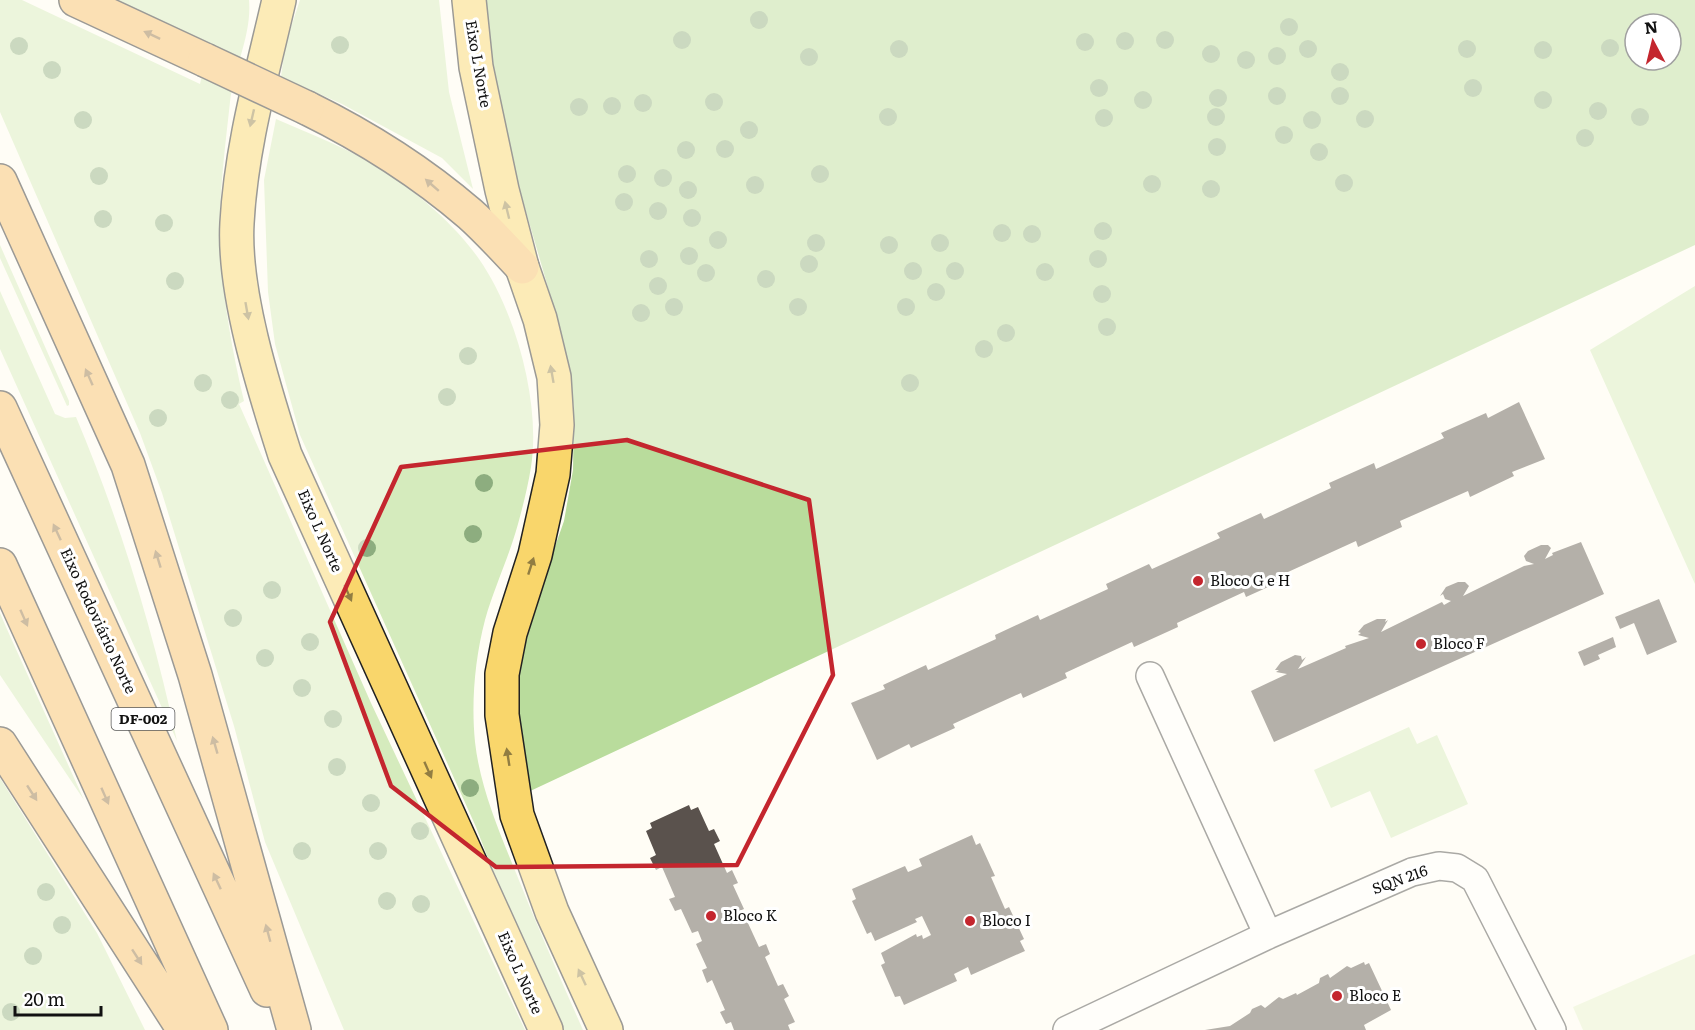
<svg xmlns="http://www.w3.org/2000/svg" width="1695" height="1030" viewBox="0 0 1695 1030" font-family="Literata,serif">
  <rect width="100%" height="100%" fill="#fffdf5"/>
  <path fill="#d5ebbd" d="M 0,0 L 22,0 L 200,84 L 209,43 L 116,0 L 249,0 C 252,35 234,67 230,102 C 226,139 221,178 220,216 C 219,278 230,342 244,401 L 239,404 L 371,703 L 525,1030 L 344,1030 L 265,842 L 234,726 L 162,493 L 140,433 L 0,112 Z
    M 300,0 L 439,0 L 449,92 L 473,189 L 442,158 L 342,104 L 281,77 L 285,45 Z
    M 276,119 C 313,135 352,150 386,172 C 420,195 456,226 479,259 C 516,312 541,404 531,467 C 528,486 523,506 518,524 C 509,557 494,588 485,620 C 475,658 471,702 475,742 C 480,787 499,831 516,873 C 537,926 560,978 583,1030 L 559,1030 L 528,963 L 476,827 L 300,435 L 275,344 L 268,292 L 264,180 Z
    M 0,245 L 69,401 L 69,405 L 67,406 L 0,258 Z
    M 1695,286 L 1695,584 L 1590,350 Z
    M 0,291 L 55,414 L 65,418 L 76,417 C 120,521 153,630 177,741 L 0,349 Z
    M 0,613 L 6,627 L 84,800 L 0,675 Z
    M 1409,727 L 1417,744 L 1437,735 L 1468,804 L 1391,838 L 1370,791 L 1331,808 L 1314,770 Z
    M 0,778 L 97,933 L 145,1030 L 0,1030 Z"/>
  <path fill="#b9dc9c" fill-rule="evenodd" d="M 484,0 L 1695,0 L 1695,245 L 526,793 L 516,709 L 519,667 L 525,632 L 564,521 L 573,470 L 574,407 L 554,308 L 497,112 ZM 1635,24 L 1671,24 L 1671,60 L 1635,60 Z"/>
  <path fill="#e6f2cf" d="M 1695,954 L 1695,1030 L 1583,1030 L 1573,1007 Z"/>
  <path fill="#5a524d" d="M 1519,402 L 1545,459 L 1512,472 L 1514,476 L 1470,497 L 1468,491 L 1400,521 L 1402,527 L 1358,547 L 1356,541 L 1288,572 L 1290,577 L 1246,597 L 1244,592 L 1177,623 L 1178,627 L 1134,647 L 1132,642 L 1065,673 L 1067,678 L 1023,698 L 1021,693 L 953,724 L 955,728 L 911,748 L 909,744 L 877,760 L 851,703 L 885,689 L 883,685 L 926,665 L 928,670 L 996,639 L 995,635 L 1038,615 L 1040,620 L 1108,589 L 1106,584 L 1149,564 L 1152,569 L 1220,538 L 1217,533 L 1261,513 L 1264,519 L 1331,488 L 1329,483 L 1374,463 L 1376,469 L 1444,438 L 1441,433 L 1486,413 L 1488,418 Z
    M 1581,542 L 1604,594 L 1274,742 L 1251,691 L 1287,674 L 1276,672 L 1279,670 L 1275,670 L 1281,662 L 1295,655 L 1301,656 L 1302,660 L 1306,657 L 1298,669 L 1346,648 L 1345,646 L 1369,638 L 1358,635 L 1361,633 L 1358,632 L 1364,625 L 1377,619 L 1386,619 L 1385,622 L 1388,620 L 1381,632 L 1442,602 L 1444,605 L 1451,601 L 1445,599 L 1443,594 L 1440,596 L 1446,587 L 1458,582 L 1465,582 L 1469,586 L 1463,596 L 1524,566 L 1534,564 L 1526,561 L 1524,556 L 1528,551 L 1541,545 L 1548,545 L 1551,548 L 1545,559 L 1553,555 L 1552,553 Z
    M 1659,599 L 1677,642 L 1647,655 L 1634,623 L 1620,629 L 1615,617 Z
    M 1613,637 L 1616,647 L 1598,655 L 1600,659 L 1584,666 L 1578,652 Z
    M 689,805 L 691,810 L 698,807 L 709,831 L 714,829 L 720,841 L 714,844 L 727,873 L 732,870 L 738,883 L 733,885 L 744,909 L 737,912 L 742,923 L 747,921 L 759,947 L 766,944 L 770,954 L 765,957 L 778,986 L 783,984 L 789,996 L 784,999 L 795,1022 L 788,1025 L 790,1030 L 734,1030 L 731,1022 L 726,1024 L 720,1012 L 725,1010 L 712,980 L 707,983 L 702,970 L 707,968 L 696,944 L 702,941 L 698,931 L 692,933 L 681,909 L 675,911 L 669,899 L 675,897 L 662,867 L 656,870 L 650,858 L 656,855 L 646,831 L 652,828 L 650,823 Z
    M 972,835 L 976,845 L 980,843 L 995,876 L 991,877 L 1005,909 L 1009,907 L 1024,939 L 1020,941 L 1025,951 L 971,975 L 968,967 L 954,974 L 957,981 L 904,1005 L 900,996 L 895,997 L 881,965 L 885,963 L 881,953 L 916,934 L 917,937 L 922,935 L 923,939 L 931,935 L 922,916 L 915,919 L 917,922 L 875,941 L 871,932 L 867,934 L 852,901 L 856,899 L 852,889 L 905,866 L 908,872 L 922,866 L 919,859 Z
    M 1364,962 L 1365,965 L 1369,963 L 1391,1010 L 1364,1025 L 1366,1030 L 1205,1030 L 1230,1026 L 1250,1013 L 1252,1009 L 1261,1005 L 1265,1008 L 1279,997 L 1283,999 L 1296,993 L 1297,995 L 1319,983 L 1320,978 L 1328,974 L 1330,978 L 1347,966 L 1351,968 Z"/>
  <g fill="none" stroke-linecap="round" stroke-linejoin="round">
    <defs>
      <path id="minor" d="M 1150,676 L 1268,935
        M 1067,1030 L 1268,935 L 1412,872 L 1439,866 L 1457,868 L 1475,879 L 1552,1030"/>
      <path id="primary" d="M 279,0 C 262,74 241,148 237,223 C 233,292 264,389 285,455 L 546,1030
        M 469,0 L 476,67 L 502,190 L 522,267 L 540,319 L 554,377 L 557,425 L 553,474 L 535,555 L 510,633 L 502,674 L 502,715 L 517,815 L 552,912 L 606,1030"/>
      <path id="trunk" d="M 76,0 L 205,60
        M 307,108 C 366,137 420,171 470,214 C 488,230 505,249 522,267
        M 0,181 L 128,465 L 195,675 L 294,1030
        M 0,408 L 267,990
        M 0,565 L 211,1030
        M 0,744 L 184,1030"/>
    </defs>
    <use href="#minor" stroke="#444" stroke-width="30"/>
    <use href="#primary" stroke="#222" stroke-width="36"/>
    <use href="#trunk" stroke="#222" stroke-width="36"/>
    <use href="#minor" stroke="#fff" stroke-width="27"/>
    <use href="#primary" stroke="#f9d66b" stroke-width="33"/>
    <use href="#trunk" stroke="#f7bc64" stroke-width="33"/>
    <defs>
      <path id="trunk-bridge" d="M 205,60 L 307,108"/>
    </defs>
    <use href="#trunk-bridge" stroke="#222" stroke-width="36" stroke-linecap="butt"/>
    <use href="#trunk-bridge" stroke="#f7bc64" stroke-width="33"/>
  </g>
  <g fill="#8dad7f">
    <circle cx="759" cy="20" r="9"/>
    <circle cx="1289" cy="27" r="9"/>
    <circle cx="682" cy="40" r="9"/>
    <circle cx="1165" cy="40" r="9"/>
    <circle cx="1125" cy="41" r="9"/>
    <circle cx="1085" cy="42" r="9"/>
    <circle cx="340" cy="45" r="9"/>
    <circle cx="19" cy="46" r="9"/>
    <circle cx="1610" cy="48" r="9"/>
    <circle cx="899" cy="49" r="9"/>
    <circle cx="1308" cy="49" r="9"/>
    <circle cx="1467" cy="49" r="9"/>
    <circle cx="1543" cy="50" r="9"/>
    <circle cx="1211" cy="54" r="9"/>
    <circle cx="1277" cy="56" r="9"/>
    <circle cx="809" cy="57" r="9"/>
    <circle cx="1246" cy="60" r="9"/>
    <circle cx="52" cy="70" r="9"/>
    <circle cx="1340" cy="72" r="9"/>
    <circle cx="1099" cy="88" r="9"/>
    <circle cx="1473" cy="88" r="9"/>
    <circle cx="1277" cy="96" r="9"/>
    <circle cx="1340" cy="96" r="9"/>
    <circle cx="1218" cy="98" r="9"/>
    <circle cx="1143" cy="100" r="9"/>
    <circle cx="1543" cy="100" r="9"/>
    <circle cx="714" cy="102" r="9"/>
    <circle cx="643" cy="103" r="9"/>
    <circle cx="612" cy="106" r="9"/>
    <circle cx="579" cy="107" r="9"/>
    <circle cx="1598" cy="111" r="9"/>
    <circle cx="888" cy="117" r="9"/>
    <circle cx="1216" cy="117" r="9"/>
    <circle cx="1640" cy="117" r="9"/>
    <circle cx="1104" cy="118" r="9"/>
    <circle cx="1365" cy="119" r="9"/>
    <circle cx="83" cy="120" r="9"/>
    <circle cx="1312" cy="120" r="9"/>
    <circle cx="749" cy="130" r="9"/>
    <circle cx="1284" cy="135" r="9"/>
    <circle cx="1585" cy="138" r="9"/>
    <circle cx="1217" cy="147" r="9"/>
    <circle cx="725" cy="149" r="9"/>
    <circle cx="686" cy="150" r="9"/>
    <circle cx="1319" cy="152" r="9"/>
    <circle cx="627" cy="174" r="9"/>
    <circle cx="820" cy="174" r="9"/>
    <circle cx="99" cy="176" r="9"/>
    <circle cx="663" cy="178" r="9"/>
    <circle cx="1344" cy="183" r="9"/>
    <circle cx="1152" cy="184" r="9"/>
    <circle cx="755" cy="185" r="9"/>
    <circle cx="1211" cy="189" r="9"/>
    <circle cx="688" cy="190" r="9"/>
    <circle cx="624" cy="202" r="9"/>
    <circle cx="658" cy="211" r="9"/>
    <circle cx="692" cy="218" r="9"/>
    <circle cx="103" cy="219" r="9"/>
    <circle cx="164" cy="223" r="9"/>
    <circle cx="1103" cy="231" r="9"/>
    <circle cx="1002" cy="233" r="9"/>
    <circle cx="1032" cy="234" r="9"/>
    <circle cx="718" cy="240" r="9"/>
    <circle cx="816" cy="243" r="9"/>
    <circle cx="940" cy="243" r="9"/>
    <circle cx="889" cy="245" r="9"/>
    <circle cx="689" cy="256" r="9"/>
    <circle cx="649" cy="259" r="9"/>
    <circle cx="1098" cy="259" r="9"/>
    <circle cx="809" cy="264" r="9"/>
    <circle cx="913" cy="271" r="9"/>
    <circle cx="955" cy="271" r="9"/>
    <circle cx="1045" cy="272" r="9"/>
    <circle cx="706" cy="273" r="9"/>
    <circle cx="766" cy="279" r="9"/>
    <circle cx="175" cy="281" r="9"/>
    <circle cx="658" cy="286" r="9"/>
    <circle cx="936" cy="292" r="9"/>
    <circle cx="1102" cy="294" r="9"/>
    <circle cx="674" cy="307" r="9"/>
    <circle cx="798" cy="307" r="9"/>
    <circle cx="906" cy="307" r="9"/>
    <circle cx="641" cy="313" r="9"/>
    <circle cx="1107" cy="327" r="9"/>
    <circle cx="1006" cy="333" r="9"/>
    <circle cx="984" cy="349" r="9"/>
    <circle cx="468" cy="356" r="9"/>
    <circle cx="203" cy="383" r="9"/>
    <circle cx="910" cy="383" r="9"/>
    <circle cx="447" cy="397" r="9"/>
    <circle cx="230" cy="400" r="9"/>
    <circle cx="158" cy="418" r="9"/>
    <circle cx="484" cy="483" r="9"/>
    <circle cx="473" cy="534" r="9"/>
    <circle cx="367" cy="548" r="9"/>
    <circle cx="272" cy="590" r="9"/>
    <circle cx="233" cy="618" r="9"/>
    <circle cx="310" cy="642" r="9"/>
    <circle cx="265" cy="658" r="9"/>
    <circle cx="302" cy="688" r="9"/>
    <circle cx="333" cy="719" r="9"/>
    <circle cx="337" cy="767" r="9"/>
    <circle cx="470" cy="788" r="9"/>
    <circle cx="371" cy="803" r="9"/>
    <circle cx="420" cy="831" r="9"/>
    <circle cx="302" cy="851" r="9"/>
    <circle cx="378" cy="851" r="9"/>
    <circle cx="46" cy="892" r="9"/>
    <circle cx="387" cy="901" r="9"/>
    <circle cx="421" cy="904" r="9"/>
    <circle cx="62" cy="925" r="9"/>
    <circle cx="33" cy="956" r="9"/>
    <circle cx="11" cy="1012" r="9"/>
  </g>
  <defs><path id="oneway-solid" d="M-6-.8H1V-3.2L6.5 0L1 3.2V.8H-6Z" transform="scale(1.5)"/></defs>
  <g fill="#906f3f">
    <use href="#oneway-solid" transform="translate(152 35) rotate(-155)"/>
    <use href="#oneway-solid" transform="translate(432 185) rotate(-139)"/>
    <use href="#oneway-solid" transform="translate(89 377) rotate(-114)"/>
    <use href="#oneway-solid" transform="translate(57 532) rotate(-115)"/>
    <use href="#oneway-solid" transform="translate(158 559) rotate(-107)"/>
    <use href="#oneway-solid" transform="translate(24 618) rotate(66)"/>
    <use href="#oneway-solid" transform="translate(215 745) rotate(-106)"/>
    <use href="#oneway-solid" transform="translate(32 793) rotate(57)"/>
    <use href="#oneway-solid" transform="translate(105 796) rotate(66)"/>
    <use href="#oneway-solid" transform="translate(217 881) rotate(-115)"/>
    <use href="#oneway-solid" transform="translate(268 933) rotate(-105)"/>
    <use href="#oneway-solid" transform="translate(137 957) rotate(57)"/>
  </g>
  <g fill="#917d42">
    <use href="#oneway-solid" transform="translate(252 118) rotate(103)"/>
    <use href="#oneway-solid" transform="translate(507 210) rotate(-104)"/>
    <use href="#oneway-solid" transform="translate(247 311) rotate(80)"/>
    <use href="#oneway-solid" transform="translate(552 374) rotate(-100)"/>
    <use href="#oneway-solid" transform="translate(531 566) rotate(-72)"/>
    <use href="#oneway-solid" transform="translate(348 593) rotate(66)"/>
    <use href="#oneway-solid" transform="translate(508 757) rotate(-99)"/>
    <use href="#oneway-solid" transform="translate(428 770) rotate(66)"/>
    <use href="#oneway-solid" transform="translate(582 977) rotate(-115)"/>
  </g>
  <path d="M0 0H1695V1030H0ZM 627,440 L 809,500 L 833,675 L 737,865 L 496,867 L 391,786 L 330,622 L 401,467 Z" fill="#fffdf5" fill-opacity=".55" fill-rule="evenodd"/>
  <path fill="none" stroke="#c4262e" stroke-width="4.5" stroke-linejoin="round" d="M 627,440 L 809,500 L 833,675 L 737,865 L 496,867 L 391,786 L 330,622 L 401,467 Z"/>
  <g fill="#c4262e" stroke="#fff" stroke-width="2">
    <circle cx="1198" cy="581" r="6"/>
    <circle cx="1421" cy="644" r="6"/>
    <circle cx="711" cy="916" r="6"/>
    <circle cx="970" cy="921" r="6"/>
    <circle cx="1337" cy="996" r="6"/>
  </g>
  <g text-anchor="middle" stroke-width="6" stroke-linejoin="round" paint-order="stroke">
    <rect fill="#fff" stroke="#585858" stroke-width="1.5" x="111.5" y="708" width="63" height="22" rx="4.5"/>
    <g font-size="14" font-weight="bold" fill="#111">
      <text x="143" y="724">DF-002</text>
    </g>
    <g font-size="15" fill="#111" stroke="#fff">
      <text transform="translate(478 64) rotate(80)" y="5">Eixo L Norte</text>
      <text transform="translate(320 531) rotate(66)" y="5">Eixo L Norte</text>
      <text transform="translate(98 621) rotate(65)" y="5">Eixo Rodoviário Norte</text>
      <text transform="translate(1400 880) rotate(-20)" y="5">SQN 216</text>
      <text transform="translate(520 973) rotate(66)" y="5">Eixo L Norte</text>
    </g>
    <g font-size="15" fill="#111" stroke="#fff" text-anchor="start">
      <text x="1210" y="586">Bloco G e H</text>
      <text x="1433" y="649">Bloco F</text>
      <text x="723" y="921">Bloco K</text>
      <text x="982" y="926">Bloco I</text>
      <text x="1349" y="1001">Bloco E</text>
    </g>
  </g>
  <g transform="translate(1653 42) rotate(353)"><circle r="28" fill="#ffffff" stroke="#a0a0a0" stroke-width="1.5"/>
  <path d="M0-4.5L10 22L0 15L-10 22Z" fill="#c4262e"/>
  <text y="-9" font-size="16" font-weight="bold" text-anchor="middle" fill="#111111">N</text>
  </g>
  <path d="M15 1006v9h86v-9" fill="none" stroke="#111111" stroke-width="3"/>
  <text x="24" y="1006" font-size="18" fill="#111111" stroke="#ffffff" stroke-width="4.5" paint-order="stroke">20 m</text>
</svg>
